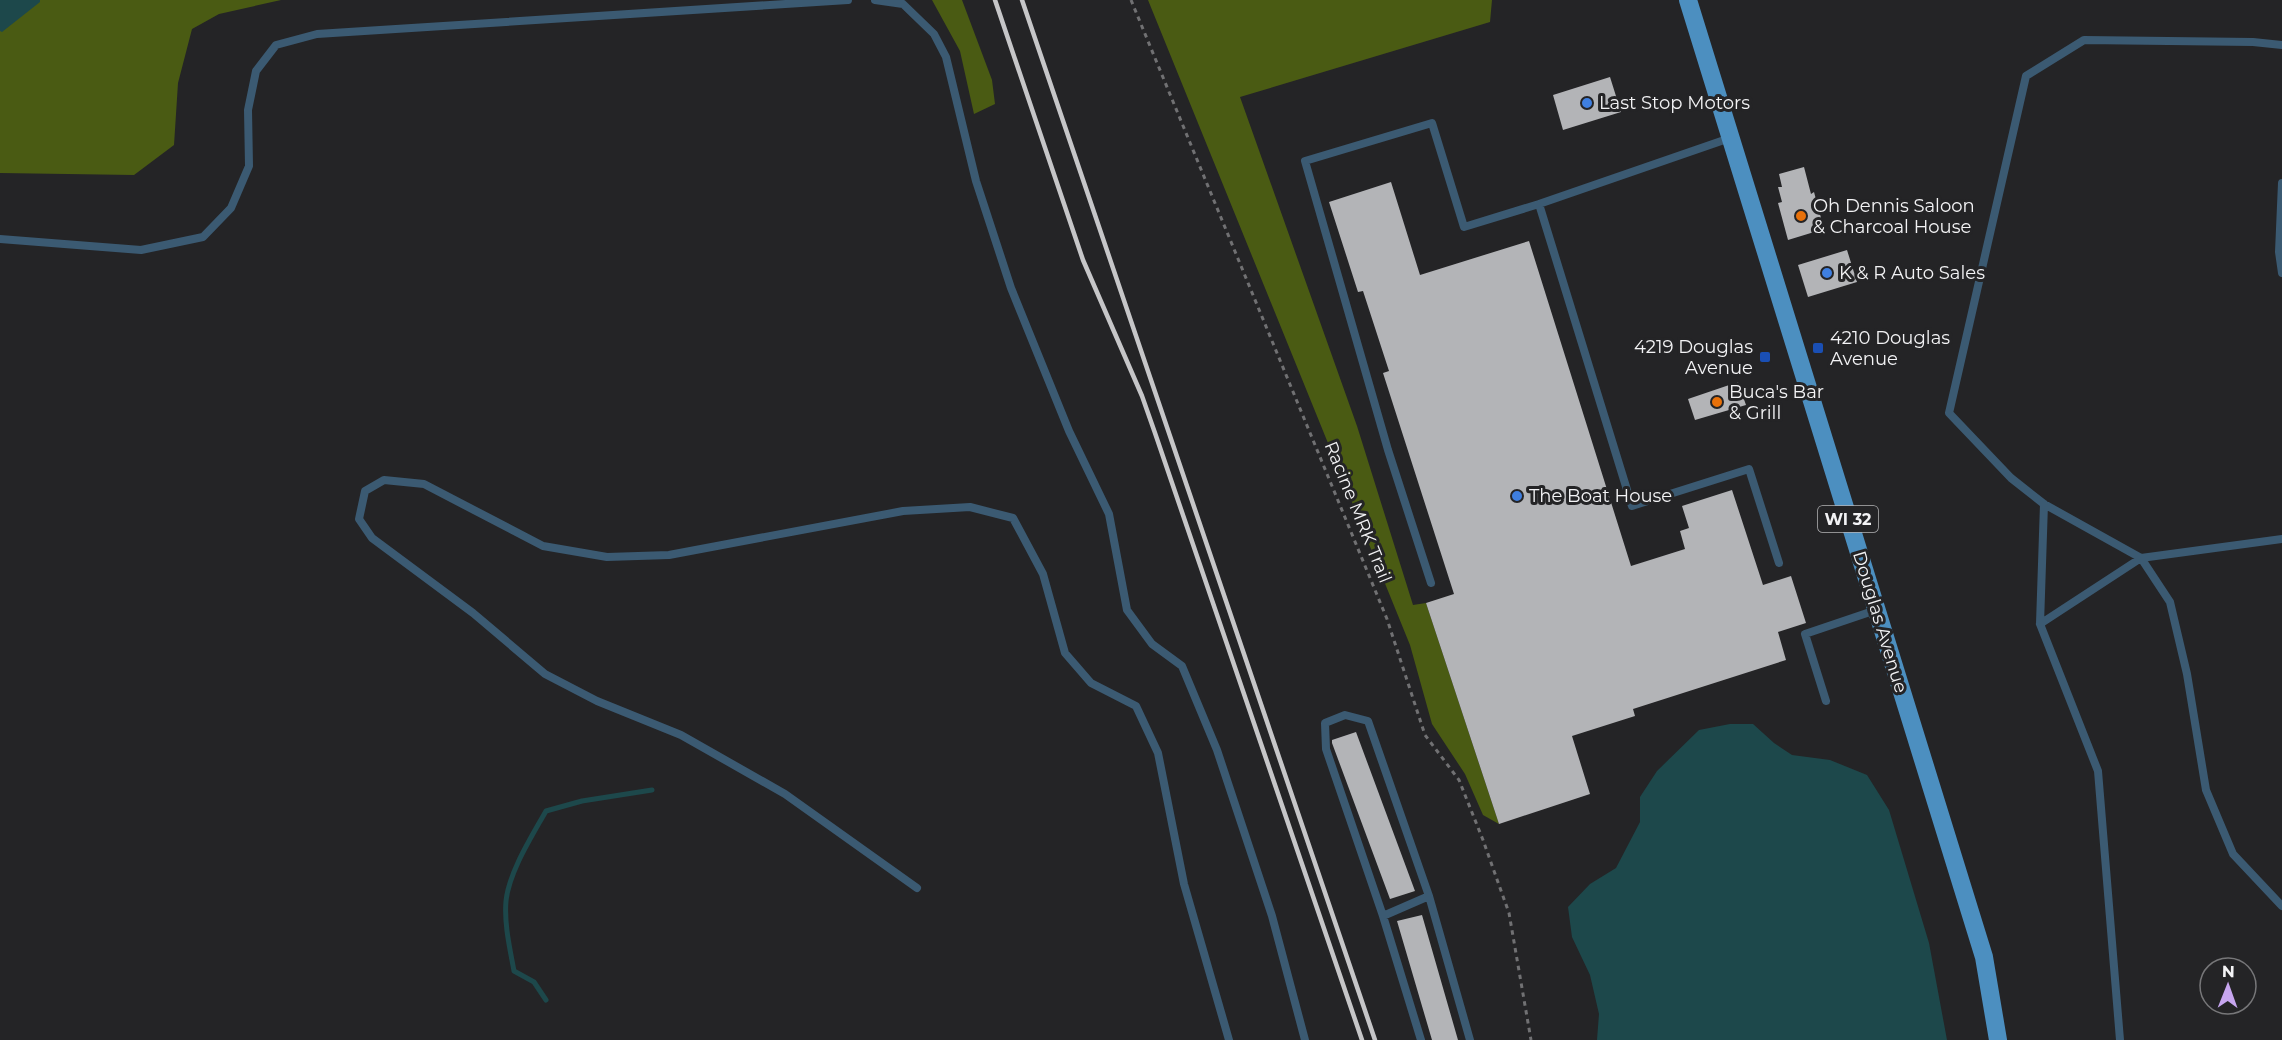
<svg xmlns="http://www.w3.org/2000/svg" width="2282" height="1040" viewBox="0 0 2282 1040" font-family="Montserrat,sans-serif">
  <rect width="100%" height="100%" fill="#242426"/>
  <path fill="#4a5b13" d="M 0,0 L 281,0 L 219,14 L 192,29 L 178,83 L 174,145 L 134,175 L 0,173 Z
    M 932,0 L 962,0 L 992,80 L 995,104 L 974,114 L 960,51 Z
    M 1148,0 L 1492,0 L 1490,22 L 1240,97 L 1357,426 L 1413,605 L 1426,603 L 1499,824 L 1483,815 L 1465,774 L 1432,724 L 1410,645 Z"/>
  <path fill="#1d484b" d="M 0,0 L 40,0 L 40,2 L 2,32 L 0,31 Z
    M 1730,724 L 1753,724 L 1774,743 L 1792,755 L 1830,760 L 1867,775 L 1889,810 L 1929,943 L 1947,1040 L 1597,1040 L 1599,1014 L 1590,975 L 1572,937 L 1568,907 L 1590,884 L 1616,868 L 1640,822 L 1640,797 L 1657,771 L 1699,730 Z"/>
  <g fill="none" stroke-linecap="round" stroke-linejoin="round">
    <path stroke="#1d484b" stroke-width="5" d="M 546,1000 L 534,982 L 514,971 C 510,949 504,924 506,901 C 509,872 532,836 546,811 L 582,801 L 652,790"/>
  </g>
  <path fill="#b3b4b7" d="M 1610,77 L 1621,112 L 1563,130 L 1553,95 Z
    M 1804,167 L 1811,194 L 1814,192 L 1824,229 L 1788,240 L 1778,203 L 1782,202 L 1778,187 L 1782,187 L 1779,174 Z
    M 1391,182 L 1420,275 L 1529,241 L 1631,566 L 1685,549 L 1680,531 L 1689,528 L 1682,506 L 1732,490 L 1763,585 L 1791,576 L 1806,623 L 1778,632 L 1786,660 L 1633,709 L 1635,716 L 1572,736 L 1590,794 L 1499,824 L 1426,603 L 1454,594 L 1383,373 L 1389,371 L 1363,291 L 1358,292 L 1329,202 Z
    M 1847,250 L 1857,282 L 1808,297 L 1798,265 Z
    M 1738,382 L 1746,405 L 1695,420 L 1688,399 Z
    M 1356,732 L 1415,891 L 1390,899 L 1332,743 L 1332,740 Z
    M 1422,915 L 1458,1040 L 1432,1040 L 1397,921 Z"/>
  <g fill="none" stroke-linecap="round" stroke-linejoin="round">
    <path stroke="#717173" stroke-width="3" stroke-dasharray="4.5 4.5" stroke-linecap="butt" d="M 1131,0 L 1387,619 L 1425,735 L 1459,780 L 1483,840 L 1509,913 L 1531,1040"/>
    <path stroke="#3b5a72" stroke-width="8" d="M 875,0 L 903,4 L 934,34 L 946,57 L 976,181 L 1011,288 L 1069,431 L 1109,514 L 1127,610 L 1152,644 L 1182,666 L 1217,750 L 1272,916 L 1305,1040
      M 2282,45 L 2253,42 L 2084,40 L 2026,76 L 1949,413 L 2011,478 L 2044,504 L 2141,558 L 2170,602 L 2187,674 L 2206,790 L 2233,854 L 2282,906
      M 1730,138 L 1539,204 L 1632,506 L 1749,469 L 1779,563
      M 2282,183 L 2279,252 L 2282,273
      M 0,239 L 141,250 L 203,237 L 231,208 L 249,166 L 248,110 L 256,71 L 276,45 L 317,34 L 848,0
      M 2044,504 L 2040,624 L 2098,771 L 2120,1040
      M 1431,583 L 1388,450 L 1305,161 L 1432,123 L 1464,227 L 1539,204
      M 2040,624 L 2141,558 L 2282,539
      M 1826,701 L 1805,634 L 1876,610
      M 917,888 L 785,794 L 681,735 L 597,701 L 545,674 L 473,613 L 372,538 L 359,519 L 365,491 L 384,480 L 424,484 L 543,546 L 607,557 L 669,555 L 903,511 L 970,507 L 1013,518 L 1043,574 L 1065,653 L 1091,683 L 1136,706 L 1158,753 L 1184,884 L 1229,1040
      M 1383,916 L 1429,896
      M 1421,1040 L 1383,916 L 1326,749 L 1325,723 L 1345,715 L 1368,721 L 1429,896 L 1470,1040"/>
    <path stroke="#4c8fc0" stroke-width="18" d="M 1688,0 L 1984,957 L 1998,1040"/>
    <path stroke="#c6c6c8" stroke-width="4.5" d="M 995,0 L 1083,260 L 1142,396 L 1155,433 L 1362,1040
      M 1022,0 L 1375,1040"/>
  </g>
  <g fill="#3f7fe0" stroke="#242426" stroke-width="2">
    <circle cx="1587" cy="103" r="6"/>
    <circle cx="1827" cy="273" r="6"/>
    <circle cx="1517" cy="496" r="6"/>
  </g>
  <g fill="#e8710a" stroke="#242426" stroke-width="2">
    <circle cx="1801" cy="216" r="6"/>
    <circle cx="1717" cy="402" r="6"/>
  </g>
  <g fill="#1a4fb4" stroke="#242426" stroke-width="2">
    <rect x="1812" y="342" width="12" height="12" rx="3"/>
    <rect x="1759" y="351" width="12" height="12" rx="3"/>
  </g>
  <g text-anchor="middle" stroke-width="6" stroke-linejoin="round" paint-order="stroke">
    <rect fill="#242426" stroke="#b5b5b7" stroke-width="1.5" x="1818" y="506" width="60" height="26" rx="4.5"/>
    <g font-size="16" font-weight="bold" fill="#f3f3f5">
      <text x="1848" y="525">WI 32</text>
    </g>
    <g font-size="18" fill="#f3f3f5" stroke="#242426" text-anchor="start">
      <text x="1599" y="109">Last Stop Motors</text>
      <text x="1813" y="212">Oh Dennis Saloon<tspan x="1813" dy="21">&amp; Charcoal House</tspan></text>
      <text x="1839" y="279">K &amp; R Auto Sales</text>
      <text x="1830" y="344">4210 Douglas<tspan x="1830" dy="21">Avenue</tspan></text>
      <text x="1753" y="353" text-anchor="end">4219 Douglas<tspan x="1753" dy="21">Avenue</tspan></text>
      <text x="1729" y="398">Buca's Bar<tspan x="1729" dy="21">&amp; Grill</tspan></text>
      <text x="1529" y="502">The Boat House</text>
    </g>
    <g font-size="18" fill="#f3f3f5" stroke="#242426">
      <text transform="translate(1358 512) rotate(68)" y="6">Racine MRK Trail</text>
      <text transform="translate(1880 622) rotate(73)" y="6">Douglas Avenue</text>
    </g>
  </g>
  <g transform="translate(2228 986) rotate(1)"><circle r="28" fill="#242426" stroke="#777779" stroke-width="1.5"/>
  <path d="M0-4.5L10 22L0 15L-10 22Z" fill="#c7a6ef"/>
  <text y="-9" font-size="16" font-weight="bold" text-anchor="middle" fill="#f3f3f5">N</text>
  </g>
</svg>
